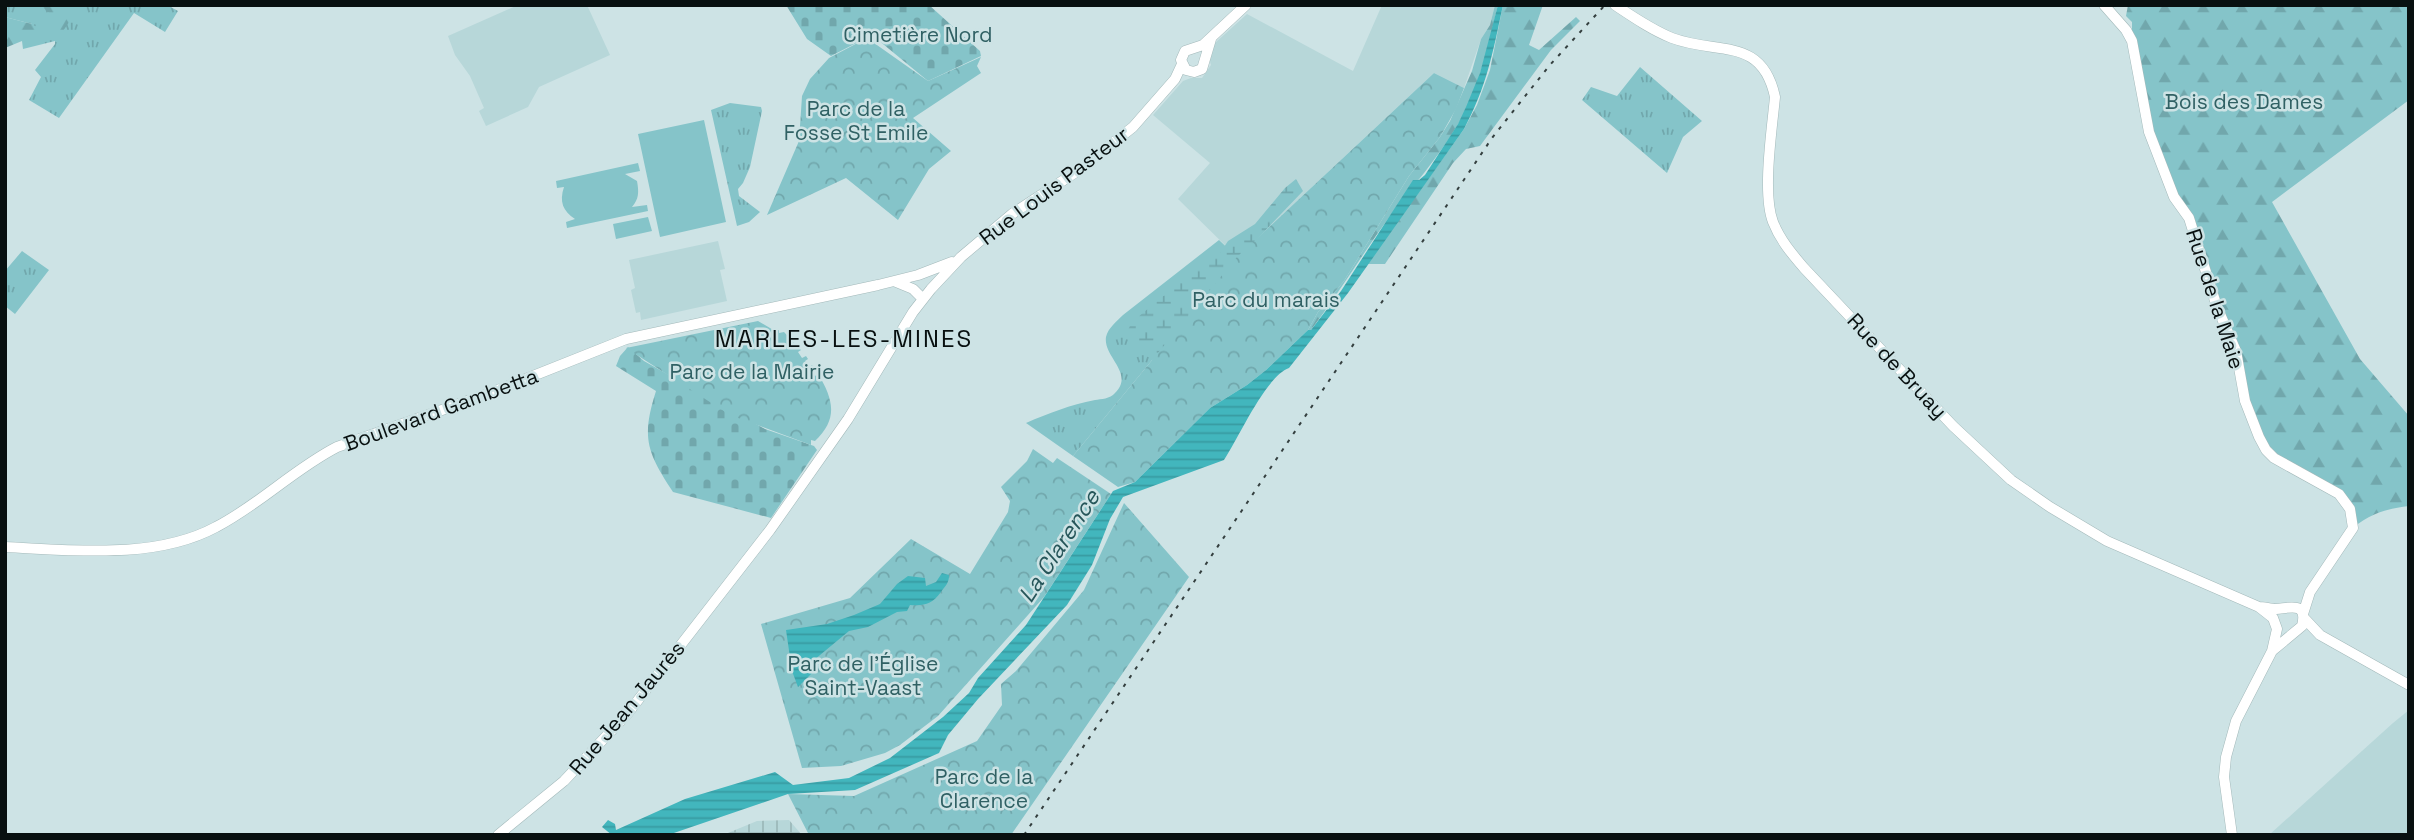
<svg xmlns="http://www.w3.org/2000/svg" width="2414" height="840" viewBox="0 0 2414 840" font-family="'Space Grotesk',sans-serif">
  <defs>
    <pattern id="industrial-grid" width="8" height="8" patternUnits="userSpaceOnUse" patternTransform="scale(1.75)"><rect width="8" height="8" fill="#b7d7d9"/><path d="M0 4h8M4 0v8" fill="none" stroke="#9cb8b9"/></pattern>
    <pattern id="grass-tufts" width="24" height="20" patternUnits="userSpaceOnUse" patternTransform="scale(1.75)"><rect width="24" height="20" fill="#85c4c9"/><path d="M3 7l-1-3M5 7V3M7 7l1-3M15 17l-1-3M17 17v-4M19 17l1-3" fill="none" stroke="#71a7ac"/></pattern>
    <pattern id="forest-firs" width="22" height="20" patternUnits="userSpaceOnUse" patternTransform="scale(1.75)"><rect width="22" height="20" fill="#85c4c9"/><path d="M5 1l3.5 6h-7zM16 11l3.5 6h-7z" fill="#71a7ac"/></pattern>
    <pattern id="wetland-marsh" width="20" height="14" patternUnits="userSpaceOnUse" patternTransform="scale(1.75)"><rect width="20" height="14" fill="#85c4c9"/><path d="M1 5h8M5 5V1M11 12h8M15 12V8" fill="none" stroke="#71a7ac"/></pattern>
    <pattern id="cemetery-stones" width="16" height="16" patternUnits="userSpaceOnUse" patternTransform="scale(1.75)"><rect width="16" height="16" fill="#85c4c9"/><path d="M2 7V4a2 2 0 0 1 4 0v3zM10 15v-3a2 2 0 0 1 4 0v3z" fill="#71a7ac"/></pattern>
    <pattern id="park-crowns" width="20" height="18" patternUnits="userSpaceOnUse" patternTransform="scale(1.75)"><rect width="20" height="18" fill="#85c4c9"/><path d="M2 6a3 3 0 1 1 6 0M12 15a3 3 0 1 1 6 0" fill="none" stroke="#71a7ac"/></pattern>
    <pattern id="water-rules" width="6" height="5" patternUnits="userSpaceOnUse" patternTransform="scale(1.75)"><rect width="6" height="5" fill="#42b6bd"/><path d="M0 2.5h6" fill="none" stroke="#389ba1"/></pattern>
  </defs>
  <rect width="100%" height="100%" fill="#cde3e5"/>
  <path fill="#b7d7d9" d="M 518,5 L 587,5 L 610,55 L 539,87 L 528,107 L 486,126 L 479,111 L 484,108 L 470,76 L 455,55 L 448,36 Z
    M 1382,5 L 1495,5 L 1490,25 L 1481,39 L 1464,88 L 1434,73 L 1237,257 L 1178,199 L 1210,163 L 1153,115 L 1183,81 L 1191,78 L 1202,78 L 1211,65 L 1209,58 L 1215,43 L 1247,14 L 1353,71 Z
    M 718,241 L 725,269 L 720,270 L 727,301 L 641,320 L 640,312 L 636,313 L 631,290 L 635,288 L 629,260 Z
    M 2409,710 L 2409,835 L 2269,835 L 2393,723 Z"/>
  <path fill="url(#industrial-grid)" d="M 789,820 L 802,835 L 723,835 L 757,821 Z"/>
  <path fill="url(#grass-tufts)" d="M 5,5 L 167,5 L 178,11 L 165,32 L 134,13 L 59,118 L 29,100 L 41,77 L 35,70 L 55,44 L 55,41 L 23,49 L 22,41 L 32,24 L 5,17 Z
    M 1640,67 L 1702,121 L 1683,137 L 1667,173 L 1582,100 L 1591,87 L 1617,96 Z
    M 730,103 L 761,107 L 762,111 L 750,167 L 743,183 L 738,189 L 739,196 L 760,212 L 749,222 L 737,226 L 711,110 Z
    M 1219,240 L 1237,257 L 1073,456 L 1026,423 C 1049,413 1070,405 1095,400 C 1101,399 1110,399 1115,393 C 1135,373 1103,357 1106,337 C 1108,328 1117,321 1123,315 Z
    M 22,251 L 49,270 L 15,314 L 5,306 L 5,271 Z"/>
  <path fill="url(#forest-firs)" d="M 41,5 L 79,5 L 80,6 L 63,31 L 46,33 L 42,26 L 50,14 Z
    M 1495,5 L 1498,5 C 1488,46 1479,90 1457,126 C 1437,159 1413,186 1390,216 C 1363,253 1339,293 1311,330 L 1308,330 L 1318,312 L 1344,281 L 1409,176 L 1440,137 L 1450,121 L 1472,71 L 1481,39 L 1490,25 Z
    M 1503,5 L 1543,5 L 1529,45 L 1539,50 L 1576,17 L 1580,21 L 1551,50 L 1480,146 L 1466,149 L 1453,163 L 1385,264 L 1367,264 L 1464,129 L 1477,105 L 1490,70 Z
    M 2128,5 L 2409,5 L 2409,100 L 2272,202 L 2360,359 L 2409,416 L 2409,506 C 2386,509 2371,513 2353,528 L 2339,494 L 2266,450 L 2198,247 L 2149,132 L 2132,41 L 2132,22 L 2126,16 Z
    M 5,17 L 32,24 L 38,28 L 40,35 L 37,40 L 22,41 L 5,48 Z"/>
  <path fill="url(#wetland-marsh)" d="M 1296,179 L 1303,191 L 1238,259 L 1154,362 L 1131,335 L 1128,330 L 1132,322 L 1208,259 L 1218,256 L 1228,241 L 1255,224 L 1285,188 Z"/>
  <path fill="url(#cemetery-stones)" d="M 786,5 L 929,5 L 980,51 L 981,56 L 928,81 L 872,35 L 831,56 L 807,39 Z
    M 628,347 L 644,361 L 765,429 L 814,446 L 817,450 L 771,518 L 673,492 C 647,452 641,438 656,391 L 616,366 L 620,356 Z"/>
  <path fill="url(#park-crowns)" d="M 867,38 L 928,81 L 981,57 L 977,66 L 981,73 L 913,118 L 951,151 L 929,169 L 898,220 L 846,178 L 767,215 L 799,141 L 802,96 L 810,79 L 829,58 Z
    M 1434,73 L 1464,88 L 1456,109 L 1440,137 L 1409,176 L 1344,281 L 1318,312 L 1308,330 L 1266,370 L 1247,385 L 1210,408 L 1135,482 L 1118,487 L 1073,456 L 1237,257 Z
    M 758,321 L 775,331 L 779,330 L 779,333 L 784,332 L 801,350 L 798,352 L 802,358 L 806,356 L 808,359 L 805,361 L 809,367 L 812,365 L 814,368 L 811,370 L 815,376 L 818,374 C 834,400 838,419 815,441 L 811,440 L 811,445 L 730,415 L 626,348 Z
    M 1033,449 L 1053,463 L 1057,458 L 1111,494 L 1044,597 L 938,716 L 900,745 L 885,753 L 841,766 L 802,768 L 761,624 L 850,598 L 911,539 L 970,574 L 1008,512 L 1010,501 L 1001,487 L 1027,461 Z
    M 1124,503 L 1189,577 L 1011,835 L 809,835 L 788,794 L 854,796 L 977,741 L 1002,705 L 1001,684 L 1016,671 L 1084,590 Z"/>
  <path fill="#85c4c9" d="M 704,120 L 726,222 L 660,237 L 638,134 Z
    M 638,163 L 640,171 L 625,174 L 637,181 C 639,192 639,199 632,207 L 647,205 L 648,211 L 567,228 L 566,222 L 575,219 C 563,211 559,202 564,187 L 557,188 L 556,181 Z
    M 648,217 L 652,231 L 616,239 L 613,224 Z"/>
  <path fill="url(#water-rules)" d="M 1498,5 L 1503,5 C 1493,52 1487,86 1464,129 L 1348,293 L 1289,368 C 1266,376 1239,437 1224,460 L 1123,497 L 1110,519 L 1092,565 L 1067,605 L 978,699 L 948,735 L 939,753 L 855,790 L 788,794 L 668,835 L 612,835 L 602,827 L 608,820 L 615,824 L 616,830 L 685,799 L 775,772 L 793,785 L 849,778 L 890,758 L 943,717 L 969,693 L 978,678 L 1026,625 L 1113,491 L 1135,482 L 1210,408 L 1247,385 L 1266,370 L 1308,330 L 1311,330 L 1341,291 L 1413,180 L 1419,180 L 1425,175 L 1458,124 L 1466,107 L 1480,73 Z
    M 942,573 L 949,575 C 949,583 946,585 941,592 C 932,604 925,606 910,605 L 907,611 L 897,612 L 868,627 L 849,631 L 814,660 L 812,673 L 798,687 L 792,671 L 786,630 L 827,624 L 854,615 L 880,604 L 897,584 L 908,576 L 925,578 L 926,586 L 936,582 Z"/>
  <g fill="none" stroke-linecap="round" stroke-linejoin="round">
    <defs>
      <path id="secondary" d="M 1615,5 C 1633,17 1652,30 1672,38 C 1717,55 1762,36 1775,97 C 1772,129 1762,194 1773,222 C 1780,240 1792,254 1804,268 L 1953,426 L 2011,480 L 2050,507 L 2107,541 L 2259,607 C 2264,607 2271,609 2276,609 C 2290,608 2308,601 2302,626 L 2272,651
        M 2104,5 L 2126,30 L 2132,41 L 2149,132 L 2174,197 L 2189,218 L 2217,307 L 2236,351 L 2245,401 L 2259,437 L 2266,450 L 2274,458 L 2339,494 L 2350,509 L 2353,528 L 2310,592 L 2303,614
        M 1211,39 L 1202,69 L 1194,72 L 1186,70 L 1181,60 L 1185,51 L 1203,45 L 1246,5
        M 896,282 L 913,289 L 923,299
        M 5,547 C 72,550 155,560 216,527 C 259,505 294,469 337,447 L 490,393 L 626,339 L 878,285 L 918,275 L 952,262
        M 2304,618 L 2320,635 L 2409,685
        M 498,835 L 564,781 L 628,713 L 770,530 L 848,419 L 913,312 L 931,289 L 961,257 L 1012,214 L 1076,172 L 1133,127 L 1175,79 L 1182,64
        M 2232,835 L 2224,777 L 2226,757 L 2236,721 L 2272,651 L 2277,629 L 2273,618 L 2259,607"/>
    </defs>
    <use href="#secondary" stroke="#a3b9ba" stroke-width="11"/>
    <use href="#secondary" stroke="#fff" stroke-width="10"/>
    <path stroke="#343f3f" stroke-width="2" stroke-dasharray="3.5 7" stroke-linecap="butt" d="M 1024,835 L 1492,138 L 1549,66 L 1605,5"/>
  </g>
  <g text-anchor="middle" stroke-width="5" stroke-linejoin="round" paint-order="stroke">
    <g font-size="21" fill="#306164" stroke="#cde3e5">
      <text x="918" y="42">Cimetière Nord</text>
      <text x="2244" y="109">Bois des Dames</text>
      <text x="856" y="116">Parc de la<tspan x="856" dy="24">Fosse St Emile</tspan></text>
      <text x="1266" y="307">Parc du marais</text>
      <text x="752" y="379">Parc de la Mairie</text>
      <text x="863" y="671">Parc de l'Église<tspan x="863" dy="24">Saint-Vaast</tspan></text>
      <text x="984" y="784">Parc de la<tspan x="984" dy="24">Clarence</tspan></text>
    </g>
    <g font-size="21" fill="#081010" stroke="#cde3e5">
      <text transform="translate(1054 186) rotate(-37)" y="7">Rue Louis Pasteur</text>
      <text transform="translate(2215 299) rotate(72)" y="7">Rue de la Maie</text>
      <text transform="translate(1897 366) rotate(47)" y="7">Rue de Bruay</text>
      <text transform="translate(441 410) rotate(-20)" y="7">Boulevard Gambetta</text>
      <text transform="translate(627 708) rotate(-50)" y="7">Rue Jean Jaurès</text>
    </g>
    <g font-size="23" font-style="italic" fill="#26565a" stroke="#cde3e5">
      <text transform="translate(1059 546) rotate(-57)" y="8">La Clarence</text>
    </g>
    <g font-size="24" letter-spacing="2" fill="#081010" stroke="#cde3e5">
      <text x="844" y="347">MARLES-LES-MINES</text>
    </g>
  </g>
  <rect width="2414" height="840" fill="none" stroke="#081010" stroke-width="14"/>
</svg>
